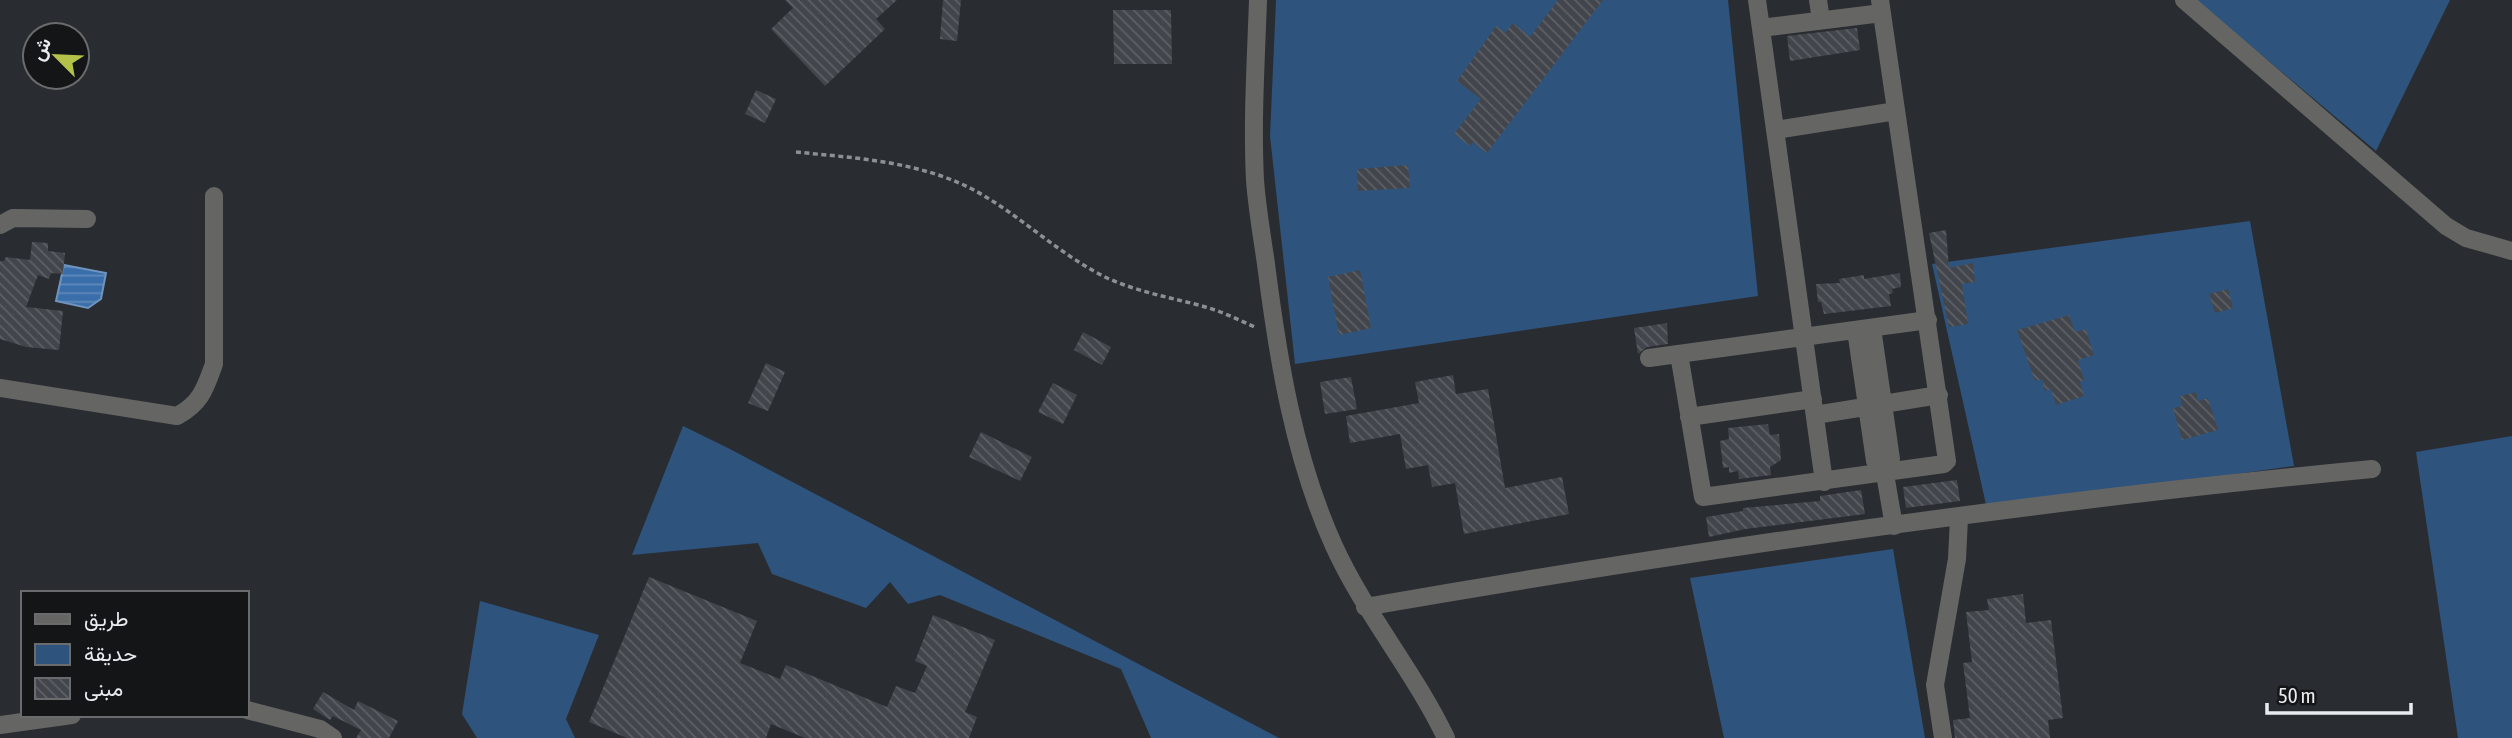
<svg xmlns="http://www.w3.org/2000/svg" width="2512" height="738" viewBox="0 0 2512 738" font-family="'Asap Condensed',Vazirmatn,sans-serif">
  <defs>
    <pattern id="water-rules" width="6" height="5" patternUnits="userSpaceOnUse" patternTransform="scale(1.75)"><rect width="6" height="5" fill="#3a6eaa"/><path d="M0 2.5h6" fill="none" stroke="#608aba"/></pattern>
    <pattern id="building-back-hatch" width="6" height="6" patternUnits="userSpaceOnUse" patternTransform="scale(1.75)"><rect width="6" height="6" fill="#42464c"/><path d="M-1 5l2 2M0 0l6 6M5-1l2 2" fill="none" stroke="#5d6166"/></pattern>
  </defs>
  <rect width="100%" height="100%" fill="#292d32"/>
  <path fill="#2e537d" d="M 1276,0 L 1728,0 L 1758,296 L 1295,364 L 1270,136 Z
    M 2196,0 L 2450,0 L 2376,151 Z
    M 2250,221 L 2294,466 L 1987,509 L 1932,264 Z
    M 683,426 L 728,448 L 1279,738 L 1151,738 L 1121,669 L 940,595 L 908,604 L 890,582 L 866,608 L 772,574 L 758,543 L 632,555 Z
    M 2512,436 L 2512,738 L 2458,738 L 2416,452 Z
    M 1893,549 L 1925,738 L 1724,738 L 1690,578 Z
    M 480,601 L 599,635 L 566,719 L 575,738 L 477,738 L 462,714 Z"/>
  <path fill="url(#water-rules)" stroke="#6e94bf" stroke-width="2" d="M 64,265 L 106,273 L 101,299 L 88,308 L 56,301 Z"/>
  <path fill="url(#building-back-hatch)" d="M 785,0 L 897,0 L 876,19 L 885,29 L 825,86 L 771,29 L 793,8 Z
    M 943,0 L 961,0 L 957,41 L 940,39 Z
    M 1558,0 L 1603,0 L 1487,153 L 1473,142 L 1470,146 L 1454,134 L 1481,99 L 1457,81 L 1496,26 L 1505,33 L 1513,23 L 1530,37 Z
    M 1113,10 L 1171,10 L 1172,64 L 1114,64 Z
    M 1857,28 L 1860,50 L 1790,61 L 1787,36 Z
    M 756,90 L 776,99 L 765,123 L 745,114 Z
    M 1408,165 L 1410,188 L 1358,191 L 1357,169 Z
    M 1946,230 L 1949,268 L 1973,263 L 1975,282 L 1962,284 L 1968,324 L 1949,327 L 1929,233 Z
    M 32,242 L 48,243 L 48,251 L 65,253 L 63,274 L 51,273 L 49,279 L 38,275 L 26,307 L 63,311 L 59,350 L 26,347 L 0,339 L 0,261 L 4,261 L 6,257 L 30,260 Z
    M 1360,270 L 1371,328 L 1339,335 L 1328,277 Z
    M 1900,273 L 1901,287 L 1892,289 L 1893,293 L 1889,294 L 1891,306 L 1824,314 L 1821,302 L 1818,302 L 1816,284 L 1840,283 L 1839,279 L 1864,275 L 1864,279 Z
    M 2228,289 L 2233,308 L 2215,313 L 2209,294 Z
    M 2069,315 L 2075,332 L 2086,329 L 2094,355 L 2078,360 L 2084,380 L 2080,382 L 2084,396 L 2056,405 L 2051,389 L 2045,391 L 2042,379 L 2035,381 L 2017,330 Z
    M 1667,323 L 1668,344 L 1647,347 L 1638,354 L 1634,328 Z
    M 1083,332 L 1111,347 L 1102,365 L 1074,350 Z
    M 766,363 L 785,372 L 768,411 L 748,403 Z
    M 1453,375 L 1456,394 L 1488,389 L 1505,488 L 1562,477 L 1569,514 L 1464,534 L 1455,483 L 1432,487 L 1428,465 L 1406,469 L 1400,434 L 1350,443 L 1346,416 L 1419,403 L 1415,382 Z
    M 1351,377 L 1357,409 L 1325,414 L 1320,382 Z
    M 1053,383 L 1077,395 L 1063,424 L 1038,412 Z
    M 2196,392 L 2198,401 L 2208,398 L 2218,430 L 2182,440 L 2173,408 L 2182,406 L 2180,396 Z
    M 1768,424 L 1770,435 L 1779,434 L 1781,460 L 1770,467 L 1771,475 L 1739,479 L 1738,471 L 1729,473 L 1729,467 L 1723,468 L 1720,441 L 1729,439 L 1728,428 Z
    M 981,432 L 1032,457 L 1020,481 L 969,457 Z
    M 1957,480 L 1960,501 L 1906,508 L 1903,487 Z
    M 1861,490 L 1865,514 L 1745,529 L 1709,537 L 1706,517 L 1743,511 L 1743,508 L 1820,501 L 1820,496 Z
    M 649,577 L 757,621 L 740,663 L 780,679 L 786,665 L 887,707 L 896,686 L 915,693 L 927,666 L 915,661 L 933,615 L 995,640 L 965,712 L 977,717 L 969,738 L 805,738 L 771,724 L 766,738 L 627,738 L 589,722 Z
    M 2023,594 L 2026,623 L 2051,620 L 2063,718 L 2048,720 L 2050,738 L 1955,738 L 1953,720 L 1970,718 L 1963,663 L 1972,662 L 1966,612 L 1989,610 L 1987,599 Z
    M 323,692 L 354,710 L 358,701 L 398,721 L 389,738 L 356,738 L 361,730 L 333,716 L 330,720 L 313,709 Z"/>
  <g fill="none" stroke-linecap="round" stroke-linejoin="round">
    <path stroke="#8c8f93" stroke-width="3.5" stroke-dasharray="5 3.5" stroke-linecap="butt" d="M 796,152 C 855,158 917,161 972,189 C 1019,214 1057,253 1105,277 C 1137,292 1169,297 1202,306 C 1221,311 1239,320 1257,328"/>
    <path stroke="#656663" stroke-width="18" d="M 1258,0 C 1256,60 1252,120 1255,180 C 1257,208 1262,236 1266,264 C 1278,359 1294,458 1334,546 C 1365,614 1414,671 1446,738
      M 1757,0 L 1824,482
      M 1818,0 L 1821,20
      M 2184,0 L 2446,226 L 2466,238 L 2512,251
      M 1761,28 L 1882,13
      M 1775,130 L 1896,111
      M 0,225 L 13,218 L 87,219
      M 1872,328 L 1891,459 L 1885,474
      M 1856,330 L 1875,461 L 1885,474 L 1894,526
      M 1679,354 L 1703,497 L 1944,464 L 1947,461 L 1880,0
      M 1649,358 L 1928,320
      M 0,388 L 177,416 C 201,403 205,389 214,364 L 214,196
      M 1815,415 L 1939,395
      M 1689,417 L 1813,399
      M 1365,607 C 1699,549 2035,501 2372,469
      M 247,710 L 320,729 L 333,738
      M 0,725 L 72,715
      M 1943,738 L 1935,685 L 1957,559 L 1959,518"/>
  </g>
  <rect x="21" y="591" width="228" height="126" fill="#131517" stroke="#696b6d" stroke-width="2"/>
  <rect x="35" y="614" width="35" height="10" fill="#656663" stroke="#696b6d" stroke-width="2"/>
  <text x="84" y="626" font-size="21" fill="#e9ecef">طريق</text>
  <rect x="35" y="644" width="35" height="21" fill="#2e537d" stroke="#696b6d" stroke-width="2"/>
  <text x="84" y="661" font-size="21" fill="#e9ecef">حديقة</text>
  <rect x="35" y="678" width="35" height="21" fill="url(#building-back-hatch)" stroke="#696b6d" stroke-width="2"/>
  <text x="84" y="696" font-size="21" fill="#e9ecef">مبنى</text>
  <g transform="translate(56 56) rotate(294)"><circle r="33" fill="#131517" stroke="#696b6d" stroke-width="2"/>
  <path d="M0-5L12 26L0 18L-12 26Z" fill="#b5c249"/>
  <text y="-10" font-size="19" font-weight="bold" text-anchor="middle" fill="#e9ecef">ش</text>
  </g>
  <path d="M2267 703v10h144v-10" fill="none" stroke="#e9ecef" stroke-width="3.5"/>
  <text x="2278" y="703" font-size="21" fill="#e9ecef" stroke="#131517" stroke-width="5" paint-order="stroke">50 m</text>
</svg>
